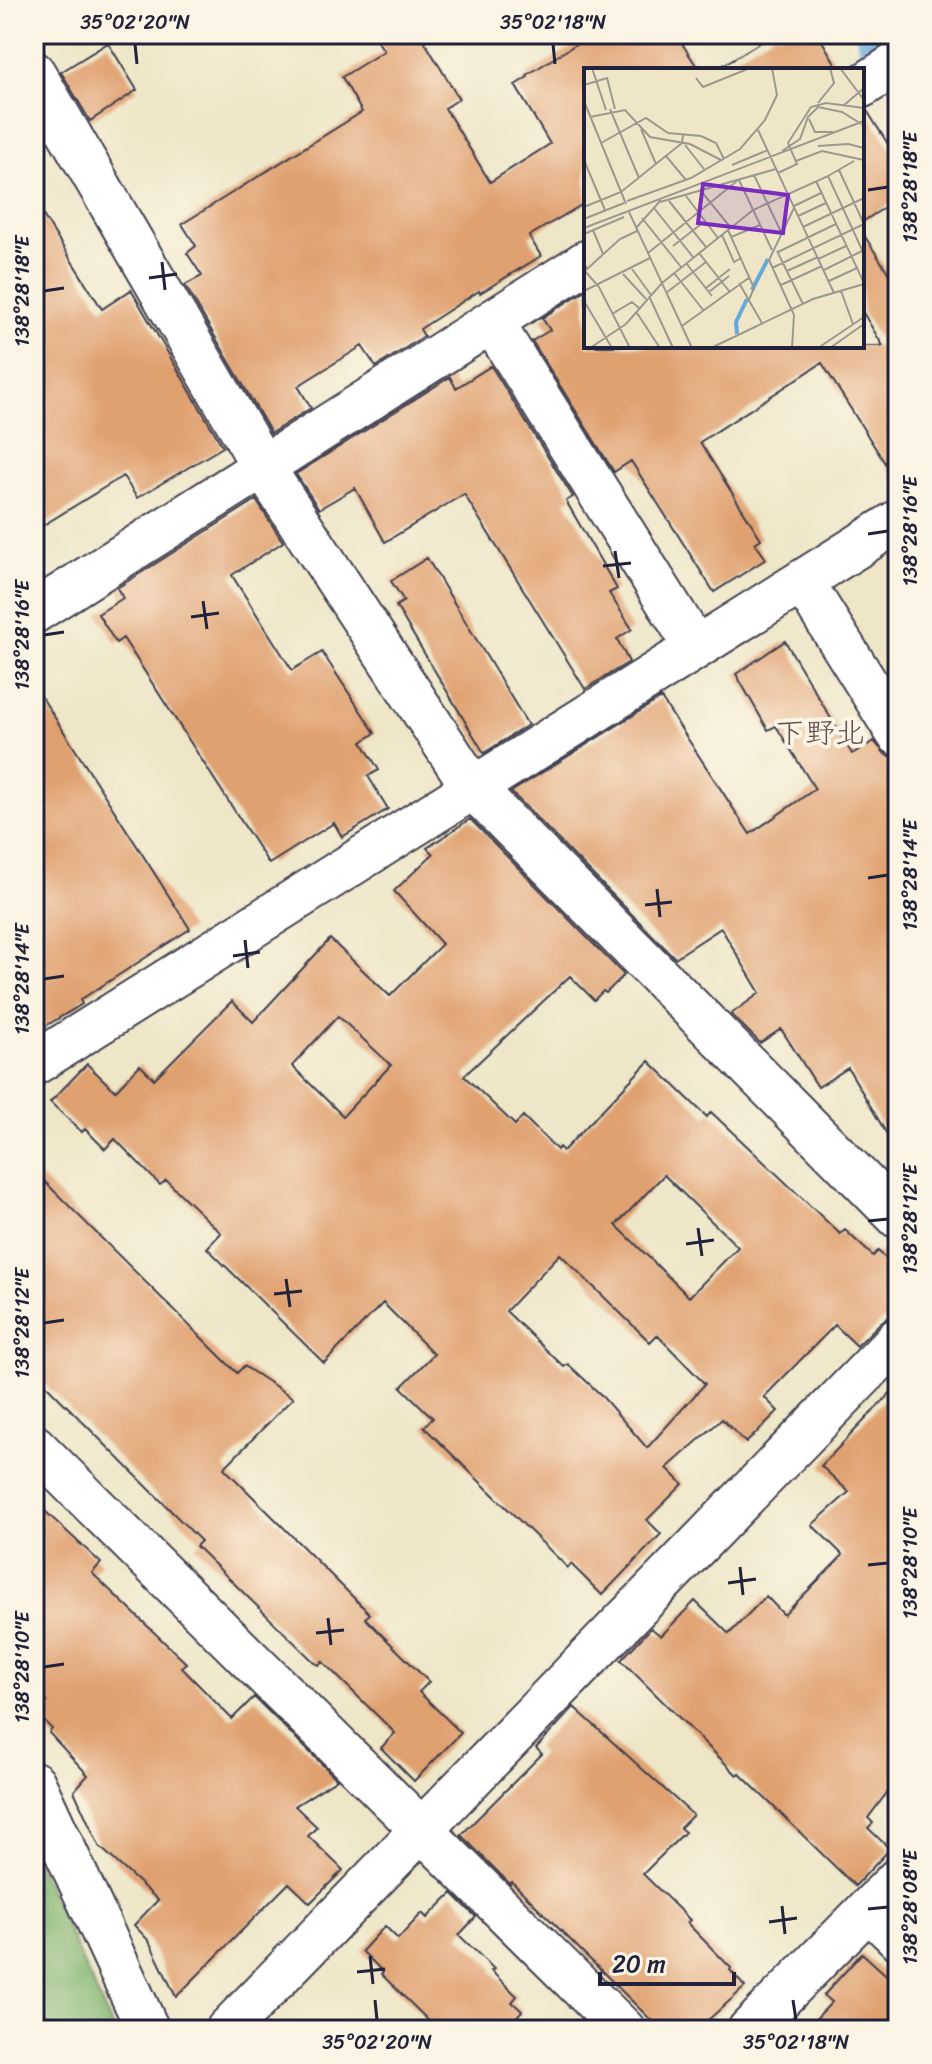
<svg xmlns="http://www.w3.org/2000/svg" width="932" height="2064" viewBox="0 0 932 2064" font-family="Sriracha,'Klee One',sans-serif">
  <rect width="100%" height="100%" fill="#fcf5e5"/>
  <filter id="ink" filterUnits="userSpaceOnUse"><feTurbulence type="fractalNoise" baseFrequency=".0125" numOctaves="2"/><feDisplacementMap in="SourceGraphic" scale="16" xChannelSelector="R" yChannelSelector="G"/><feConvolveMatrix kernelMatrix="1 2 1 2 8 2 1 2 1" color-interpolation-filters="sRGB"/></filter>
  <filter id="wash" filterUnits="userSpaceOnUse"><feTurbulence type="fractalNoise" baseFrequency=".006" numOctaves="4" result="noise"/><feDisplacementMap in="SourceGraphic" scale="32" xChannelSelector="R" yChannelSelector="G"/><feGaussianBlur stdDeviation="1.8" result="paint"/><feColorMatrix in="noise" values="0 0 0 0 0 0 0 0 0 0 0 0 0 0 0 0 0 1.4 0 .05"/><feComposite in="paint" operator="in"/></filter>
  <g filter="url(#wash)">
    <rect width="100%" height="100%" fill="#eee6c7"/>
    <path fill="#83b570" stroke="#526c56" stroke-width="2" d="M 34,1857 L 114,2030 L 38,2030 L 34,2022 Z"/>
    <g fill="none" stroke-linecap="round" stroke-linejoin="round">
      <path stroke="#63a9d9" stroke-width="80" d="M 896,34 L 898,35"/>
    </g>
    <g id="blocks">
      <path fill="#e0a171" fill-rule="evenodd" d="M 373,34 L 420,34 L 459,99 L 445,108 L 490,182 L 550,144 L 515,85 L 528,77 L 527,75 L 586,38 L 586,41 L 597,34 L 676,34 L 699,70 L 586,70 L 586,205 L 585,203 L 529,236 L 541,256 L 480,293 L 479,291 L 420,329 L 424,336 L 376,367 L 362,346 L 298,386 L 311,408 L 271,433 L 185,285 L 202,276 L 187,253 L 196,246 L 182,224 L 362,112 L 342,77 L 384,51 Z
        M 774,34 L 818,34 L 839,70 L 715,70 Z
        M 108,43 L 137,90 L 90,121 L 61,72 Z
        M 866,109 L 898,160 L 898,199 L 862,222 L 862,110 Z
        M 34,201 L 102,309 L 131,290 L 223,447 L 137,498 L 123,476 L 34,531 Z
        M 862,232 L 898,288 L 898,484 L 822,363 L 700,442 L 761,539 L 755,543 L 766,559 L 714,592 L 631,461 L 614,472 L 532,341 L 550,330 L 542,318 L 586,290 L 586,346 L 883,346 L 862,311 Z
        M 491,366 L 573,497 L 566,501 L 617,589 L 609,593 L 632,629 L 617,639 L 629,662 L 585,689 L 464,494 L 385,542 L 355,488 L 319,509 L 296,474 L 450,377 L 456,388 Z
        M 256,500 L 283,542 L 232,575 L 233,577 L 292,670 L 322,652 L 375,733 L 362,742 L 379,770 L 368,776 L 388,809 L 342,837 L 334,823 L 269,864 L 123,638 L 116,643 L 98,614 L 123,598 L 117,588 Z
        M 427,558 L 528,725 L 484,753 L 396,606 L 404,601 L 391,581 Z
        M 785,641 L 852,754 L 874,741 L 886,755 L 898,758 L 898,1153 L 848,1068 L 818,1087 L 781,1029 L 760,1043 L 731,1014 L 760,993 L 721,928 L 675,958 L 511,792 L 661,698 L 750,834 L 815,789 L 776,726 L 768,730 L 736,674 Z
        M 34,685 L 190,929 L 80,1000 L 82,1004 L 34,1033 Z
        M 470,819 L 624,975 L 606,993 L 603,991 L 594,1000 L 570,976 L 464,1076 L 515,1125 L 523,1116 L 557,1150 L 559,1147 L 563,1151 L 649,1061 L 707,1117 L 711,1112 L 840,1234 L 845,1230 L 873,1256 L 878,1251 L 898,1270 L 898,1316 L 891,1316 L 881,1322 L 857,1346 L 835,1325 L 764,1397 L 778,1411 L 746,1443 L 722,1419 L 667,1468 L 683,1484 L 647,1520 L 661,1534 L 602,1595 L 571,1564 L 568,1568 L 424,1427 L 433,1418 L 401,1387 L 434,1354 L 383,1303 L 324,1363 L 207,1248 L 221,1233 L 166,1180 L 160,1185 L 115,1139 L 105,1149 L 85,1129 L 82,1132 L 50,1102 L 87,1064 L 115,1091 L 140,1065 L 154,1079 L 232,1001 L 253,1022 L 330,939 L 390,996 L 442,944 L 394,891 L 433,854 L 427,848 ZM 338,1016 L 391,1065 L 343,1116 L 292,1066 ZM 664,1175 L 738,1247 L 689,1297 L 616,1225 ZM 560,1254 L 650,1342 L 657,1335 L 705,1384 L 647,1448 L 600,1394 L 568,1364 L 564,1367 L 506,1311 Z
        M 34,1171 L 237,1373 L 244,1366 L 293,1398 L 224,1468 L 370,1614 L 365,1618 L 429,1682 L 419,1692 L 461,1733 L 414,1781 L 381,1748 L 395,1733 L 322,1661 L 319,1665 L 315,1663 L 196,1546 L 201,1541 L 34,1373 Z
        M 898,1373 L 898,1778 L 868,1818 L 873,1823 L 868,1828 L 890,1849 L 855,1886 L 739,1773 L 737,1775 L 621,1660 L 651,1628 L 661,1636 L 695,1601 L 729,1634 L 766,1596 L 784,1615 L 843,1555 L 812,1525 L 849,1492 L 821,1466 L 898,1385 L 892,1380 Z
        M 34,1501 L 101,1563 L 92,1573 L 186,1663 L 181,1667 L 232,1719 L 254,1697 L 337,1779 L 295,1806 L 317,1827 L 308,1836 L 343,1870 L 310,1903 L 289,1883 L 176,1997 L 149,1941 L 134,1925 L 158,1900 L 99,1846 L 74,1791 L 88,1775 L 49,1733 L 52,1729 L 36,1713 L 47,1702 L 34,1689 Z
        M 574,1707 L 693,1815 L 680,1828 L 685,1832 L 643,1874 L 690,1920 L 687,1923 L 731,1968 L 730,1970 L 745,1987 L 697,2030 L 661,2030 L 512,1882 L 510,1884 L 461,1835 L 542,1754 L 536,1748 Z
        M 452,1893 L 476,1917 L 459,1935 L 494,1969 L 491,1971 L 517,1996 L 512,2002 L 522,2011 L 504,2030 L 438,2030 L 381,1974 L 383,1972 L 362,1951 L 385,1926 L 398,1939 L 422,1913 L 427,1918 Z
        M 862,1953 L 898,1986 L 898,2018 L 886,2030 L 805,2030 L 832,2002 L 824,1995 Z"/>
    </g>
  </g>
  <g filter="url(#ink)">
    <use href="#blocks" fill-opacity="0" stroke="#413f50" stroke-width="2"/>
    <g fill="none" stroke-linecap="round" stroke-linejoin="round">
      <defs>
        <path id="minor" d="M 34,73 L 263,467 L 473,788 L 898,1217
          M 862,86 L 898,63
          M 492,322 L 696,648
          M 802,581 L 898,734
          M 34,612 L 586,262
          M 34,1064 L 898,521
          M 34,1446 L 624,2030
          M 34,1783 L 148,2030
          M 868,1909 L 898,1938
          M 227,2030 L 898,1339
          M 749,2030 L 898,1879"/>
      </defs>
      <use href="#minor" stroke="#413f50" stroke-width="46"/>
      <use href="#minor" stroke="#fff" stroke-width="42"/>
    </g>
  </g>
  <path fill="none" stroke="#22223b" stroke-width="3" d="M 135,44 L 137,64M 553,44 L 555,64M 868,190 L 888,187M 162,262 L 165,290M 149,278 L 177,274M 44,291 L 64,288M 868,534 L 888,531M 615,551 L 619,578M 603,566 L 631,563M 203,601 L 207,629M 191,617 L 219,613M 44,635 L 64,632M 868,878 L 888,875M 657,889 L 660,917M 645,905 L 672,902M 245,940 L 248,968M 233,956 L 260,952M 44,979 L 64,976M 868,1221 L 888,1219M 698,1228 L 702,1256M 686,1244 L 714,1240M 286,1279 L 290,1307M 274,1294 L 302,1291M 44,1323 L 64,1320M 868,1565 L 888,1563M 740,1567 L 743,1595M 728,1583 L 756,1579M 328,1618 L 331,1645M 316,1633 L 344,1630M 44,1667 L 64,1664M 782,1906 L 785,1934M 868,1909 L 888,1907M 769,1922 L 797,1918M 370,1956 L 373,1984M 357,1972 L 385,1969M 375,2000 L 377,2020M 793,2000 L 796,2020"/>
  <g text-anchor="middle" stroke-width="8" stroke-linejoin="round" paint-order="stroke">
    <g font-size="30" fill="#644e4e" stroke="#fcf5e5">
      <text x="820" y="743">下野北</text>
    </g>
  </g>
  <g transform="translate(584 68)">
    <rect width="280" height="280" fill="#eee6c7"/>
    <path fill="none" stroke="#63a9d9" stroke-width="4" d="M 168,222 L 184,191M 153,266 L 152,254 L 163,231"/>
    <path fill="none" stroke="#9c988f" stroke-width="2" d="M 8,0 L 22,42M 256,0 L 280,32M 112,10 L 119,19 L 166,0M 0,17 L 23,10 L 31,41M 0,33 L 42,136M 234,35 L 250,15 L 246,0M 259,38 L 280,20M 26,41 L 55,110M 6,49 L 41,42 L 66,69 L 106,76 L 137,92M 225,51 L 231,64 L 249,64M 57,61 L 72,96M 174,62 L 250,225M 17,75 L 62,50 L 84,65 L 117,68 L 132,75 L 140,91M 101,77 L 120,101M 234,78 L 264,76 L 280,80M 198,83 L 216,71 L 224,49 L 234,39 L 258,44 L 279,57M 82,88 L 102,112M 0,92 L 21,142M 212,93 L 238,83 L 280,92M 148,97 L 184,82M 194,105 L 213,96 L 204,75 L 227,39 L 242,35 L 280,40M 170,107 L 198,166M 244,108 L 270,93M 155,112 L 188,182M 232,113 L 280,215M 117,123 L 147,160M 102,128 L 134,170M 43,133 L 107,110 L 156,81 L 181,52 L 193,27 L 188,0M 85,133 L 122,179M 76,134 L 192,101M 210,138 L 237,125M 0,139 L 37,124 L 98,75 L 99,67M 70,140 L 109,189M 45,144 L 108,280M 214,148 L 242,135M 58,150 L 97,199M 0,151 L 40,135M 219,159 L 280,130M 0,160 L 280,53M 52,160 L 77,132M 9,162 L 19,186M 144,162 L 170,220 L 164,234M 0,166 L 40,149M 138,167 L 150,194 L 157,190M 147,169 L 176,157M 89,178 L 121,153M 193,183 L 219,236M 194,184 L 252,156M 64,185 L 153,113M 115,185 L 145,223M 234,191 L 262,178M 0,195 L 3,201 L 36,171 L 53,163M 102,195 L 128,228M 188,200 L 280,156 L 255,102M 48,201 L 67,227M 0,202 L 15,219 L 46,280M 240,202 L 278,183M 203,203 L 234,189M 90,205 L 120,243M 39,206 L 62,231M 245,213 L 273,200M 155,215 L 178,255M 197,217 L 238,198M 122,220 L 146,201M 0,223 L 66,190M 257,223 L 269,256M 125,224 L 145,208M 82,225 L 122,194M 65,228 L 89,280M 0,233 L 28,280M 53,245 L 76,280M 28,246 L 48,234 L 55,240M 98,258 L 166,209M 6,280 L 42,256 L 78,215 L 169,142 L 244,108 L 280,186M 127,280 L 229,231 L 280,216M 208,280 L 210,247 L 185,192 L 210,140M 234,280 L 280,249M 246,280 L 280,256"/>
    <path fill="#7b2cbf" fill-opacity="0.15" stroke="#7b2cbf" stroke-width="4" d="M 119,116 L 204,127 L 199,165 L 114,155 Z"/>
    <rect width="280" height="280" fill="none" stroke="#22223b" stroke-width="4"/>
  </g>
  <rect width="932" height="2064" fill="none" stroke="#fcf5e5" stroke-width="88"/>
  <path d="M600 1972v12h134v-12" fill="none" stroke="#22223b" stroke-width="4"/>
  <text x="612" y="1972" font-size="24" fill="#22223b" stroke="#fcf5e5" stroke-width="6" paint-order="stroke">20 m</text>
  <rect x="44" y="44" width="844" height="1976" fill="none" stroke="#22223b" stroke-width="3"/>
  <g font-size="20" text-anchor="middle" fill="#22223b">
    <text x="135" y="29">35°02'20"N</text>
    <text x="553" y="29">35°02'18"N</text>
    <text transform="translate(910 187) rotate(-90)" y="7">138°28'18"E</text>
    <text transform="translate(22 291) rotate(-90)" y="7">138°28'18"E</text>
    <text transform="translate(910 531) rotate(-90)" y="7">138°28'16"E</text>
    <text transform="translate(22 635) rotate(-90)" y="7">138°28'16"E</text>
    <text transform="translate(910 875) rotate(-90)" y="7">138°28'14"E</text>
    <text transform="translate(22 979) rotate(-90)" y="7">138°28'14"E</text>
    <text transform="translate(910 1219) rotate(-90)" y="7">138°28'12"E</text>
    <text transform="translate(22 1323) rotate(-90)" y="7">138°28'12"E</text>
    <text transform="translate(910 1563) rotate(-90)" y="7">138°28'10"E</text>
    <text transform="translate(22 1667) rotate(-90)" y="7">138°28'10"E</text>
    <text transform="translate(910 1907) rotate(-90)" y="7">138°28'08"E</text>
    <text x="377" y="2049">35°02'20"N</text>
    <text x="796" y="2049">35°02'18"N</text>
  </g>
</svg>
